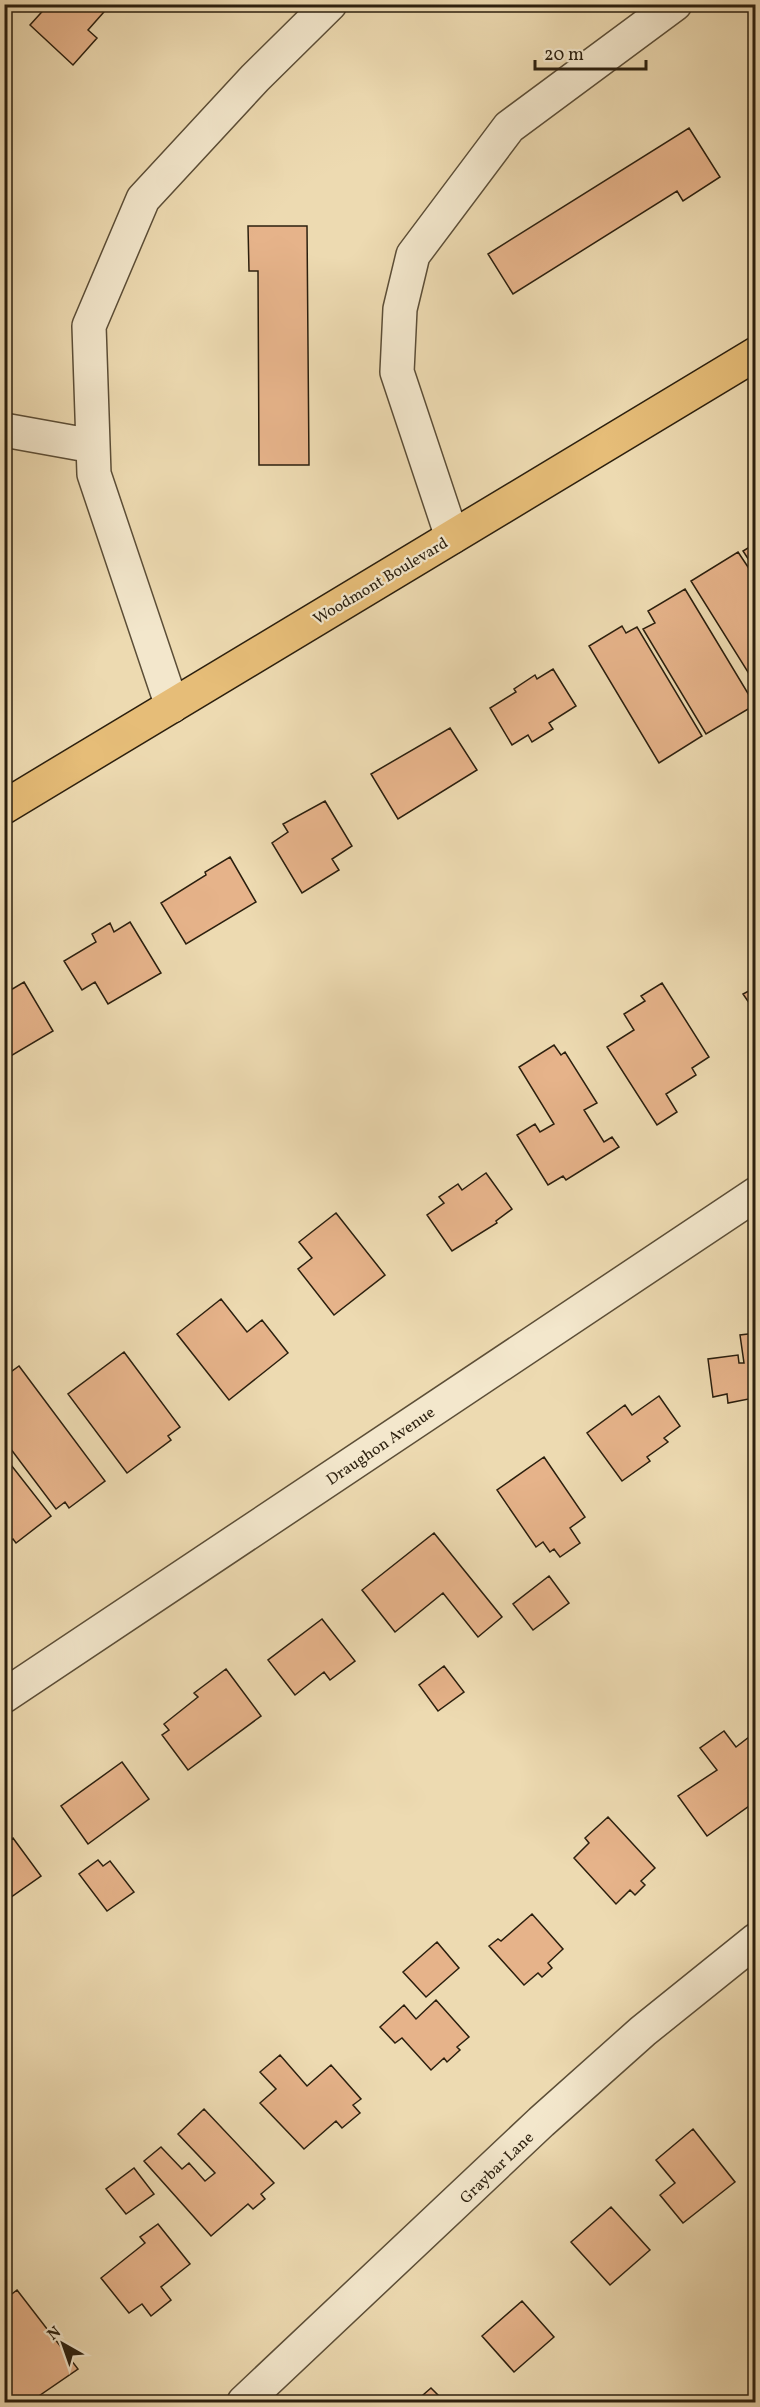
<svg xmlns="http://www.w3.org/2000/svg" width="760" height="2407" viewBox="0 0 760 2407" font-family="Vollkorn,serif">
  <rect width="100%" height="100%" fill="#eddab1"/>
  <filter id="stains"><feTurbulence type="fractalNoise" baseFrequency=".00333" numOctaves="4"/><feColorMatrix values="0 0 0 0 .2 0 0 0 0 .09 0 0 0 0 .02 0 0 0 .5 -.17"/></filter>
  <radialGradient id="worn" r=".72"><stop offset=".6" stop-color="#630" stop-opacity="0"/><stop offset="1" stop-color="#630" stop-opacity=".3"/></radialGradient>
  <path fill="#e6b38a" stroke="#2b1f0e" stroke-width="1.5" d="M 49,4 L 111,4 L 88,30 L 97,38 L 73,65 L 30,25 Z
    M 689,128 L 720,177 L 683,201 L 677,191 L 513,294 L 488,254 Z
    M 248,226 L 307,226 L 309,465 L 259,465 L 258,271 L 249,271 Z
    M 756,543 L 756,571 L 743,551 Z
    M 738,552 L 756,579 L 756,685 L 691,581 Z
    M 685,589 L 755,705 L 706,734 L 643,629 L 655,623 L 648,611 Z
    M 622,626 L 626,633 L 637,627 L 702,736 L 659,763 L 589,646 Z
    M 553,669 L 576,706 L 549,723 L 553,729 L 532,742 L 528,735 L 512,745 L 490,708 L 516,692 L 514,689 L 535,675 L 537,679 Z
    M 450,728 L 477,770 L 398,819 L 371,774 Z
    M 325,801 L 352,846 L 332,859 L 339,870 L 302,893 L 272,843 L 288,832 L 283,824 Z
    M 230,857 L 256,902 L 186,944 L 161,903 L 206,875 L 205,872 Z
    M 130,922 L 161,973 L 108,1004 L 95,982 L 82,990 L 64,961 L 96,942 L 92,934 L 110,923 L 114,932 Z
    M 24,982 L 53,1031 L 4,1060 L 4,994 Z
    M 662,983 L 709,1057 L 692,1068 L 696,1075 L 666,1094 L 677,1112 L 657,1125 L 607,1047 L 634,1030 L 624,1014 L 645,1001 L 641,996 Z
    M 756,987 L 756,1013 L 743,994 Z
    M 554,1045 L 561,1055 L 565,1052 L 597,1103 L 584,1110 L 604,1142 L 612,1137 L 619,1147 L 566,1180 L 563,1176 L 548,1185 L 517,1135 L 535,1124 L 540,1132 L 554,1124 L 519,1067 Z
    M 486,1173 L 512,1209 L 496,1221 L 497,1223 L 452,1251 L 427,1215 L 444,1203 L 439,1197 L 458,1184 L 462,1190 Z
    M 336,1213 L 385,1275 L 334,1315 L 298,1269 L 312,1258 L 299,1242 Z
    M 221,1299 L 247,1332 L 262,1320 L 288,1353 L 229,1400 L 177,1334 Z
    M 756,1333 L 754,1398 L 728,1403 L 727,1394 L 713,1397 L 708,1359 L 738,1355 L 739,1363 L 744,1363 L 740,1335 Z
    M 124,1352 L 180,1427 L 168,1436 L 171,1440 L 127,1473 L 68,1394 Z
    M 19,1366 L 105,1481 L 69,1508 L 65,1502 L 56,1509 L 4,1440 L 4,1377 Z
    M 659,1396 L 680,1426 L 664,1438 L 668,1442 L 647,1457 L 650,1461 L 622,1481 L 587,1433 L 625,1405 L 632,1415 Z
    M 4,1456 L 51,1516 L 16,1543 L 13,1539 L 4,1545 Z
    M 544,1457 L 585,1517 L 570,1528 L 580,1543 L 560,1557 L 554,1549 L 550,1552 L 543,1542 L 536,1547 L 497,1490 Z
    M 434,1533 L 502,1617 L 478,1637 L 443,1593 L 395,1632 L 362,1590 Z
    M 549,1576 L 569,1603 L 533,1630 L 513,1604 Z
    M 322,1619 L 355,1661 L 330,1680 L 324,1672 L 295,1695 L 268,1660 Z
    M 444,1666 L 464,1692 L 438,1711 L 419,1685 Z
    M 226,1669 L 261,1716 L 188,1770 L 162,1735 L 169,1730 L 164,1724 L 198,1697 L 194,1693 Z
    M 724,1731 L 736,1747 L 749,1737 L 756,1746 L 756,1801 L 707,1836 L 678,1796 L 717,1770 L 700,1748 Z
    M 122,1762 L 149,1799 L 88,1844 L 61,1806 Z
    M 608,1817 L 655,1868 L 641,1881 L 645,1885 L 635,1895 L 630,1890 L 616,1904 L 574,1858 L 589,1843 L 585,1838 Z
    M 13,1838 L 41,1876 L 4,1902 L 4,1845 Z
    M 98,1860 L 103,1866 L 110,1861 L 134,1892 L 107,1911 L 79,1874 Z
    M 532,1914 L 563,1949 L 548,1963 L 552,1968 L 542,1977 L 538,1973 L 524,1985 L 489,1946 L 498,1939 L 501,1941 Z
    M 437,1942 L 459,1968 L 426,1997 L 403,1972 Z
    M 436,2000 L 469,2037 L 457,2047 L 460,2050 L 447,2062 L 444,2058 L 431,2070 L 402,2038 L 395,2043 L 380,2027 L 404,2005 L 416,2019 Z
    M 280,2055 L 307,2086 L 331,2065 L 361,2099 L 353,2105 L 360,2113 L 342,2128 L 336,2121 L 304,2149 L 260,2103 L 276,2089 L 260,2072 Z
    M 204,2109 L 274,2183 L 261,2194 L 265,2199 L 253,2209 L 248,2204 L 211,2236 L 144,2161 L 161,2147 L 182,2169 L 189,2163 L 205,2181 L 215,2173 L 178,2134 Z
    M 693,2129 L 735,2182 L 683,2223 L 660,2195 L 675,2183 L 656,2160 Z
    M 134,2168 L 154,2194 L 126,2214 L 106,2189 Z
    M 611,2207 L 650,2250 L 610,2285 L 571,2242 Z
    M 158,2224 L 190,2264 L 161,2287 L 171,2300 L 151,2316 L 142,2304 L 129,2313 L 101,2278 L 145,2243 L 140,2237 Z
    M 17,2290 L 78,2369 L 30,2402 L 14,2402 L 4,2391 L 4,2300 Z
    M 522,2301 L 554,2337 L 514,2372 L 482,2336 Z
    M 431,2388 L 445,2402 L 415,2402 Z"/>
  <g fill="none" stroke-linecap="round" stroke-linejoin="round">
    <defs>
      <path id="minor" d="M 4,430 L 93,446
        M 452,537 L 397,372 L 400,309 L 413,255 L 509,127 L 675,4
        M 172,706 L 94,474 L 89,326 L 143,199 L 255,78 L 330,4
        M 4,1696 L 756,1194
        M 244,2402 L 541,2122 L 643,2031 L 756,1940"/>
      <path id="major" d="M 4,807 L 756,354"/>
    </defs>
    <use href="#minor" stroke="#5c4e37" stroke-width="36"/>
    <use href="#major" stroke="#2b1f0e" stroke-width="36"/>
    <use href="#minor" stroke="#f3e7cc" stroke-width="33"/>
    <use href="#major" stroke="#e6bd78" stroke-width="33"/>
  </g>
  <g text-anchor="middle" stroke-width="4.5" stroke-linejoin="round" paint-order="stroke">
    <g font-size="16" fill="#2b1f0e" stroke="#f3e7cc">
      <text transform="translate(380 580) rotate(-31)" y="6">Woodmont Boulevard</text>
      <text transform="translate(380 1445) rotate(-34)" y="6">Draughon Avenue</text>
      <text transform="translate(496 2167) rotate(-44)" y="6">Graybar Lane</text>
    </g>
  </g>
  <rect width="760" height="2407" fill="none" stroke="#eddab1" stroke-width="24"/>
  <rect x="6" y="6" width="748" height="2395" fill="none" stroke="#2b1f0e" stroke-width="3"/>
  <rect x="12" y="12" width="736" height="2383" fill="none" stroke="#2b1f0e" stroke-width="1.5"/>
  <g transform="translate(63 2344) rotate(320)" stroke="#f3e7cc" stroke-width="4.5" paint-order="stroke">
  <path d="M0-4.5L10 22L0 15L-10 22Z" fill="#2b1f0e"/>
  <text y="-9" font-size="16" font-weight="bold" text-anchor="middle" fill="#2b1f0e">N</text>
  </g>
  <path d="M535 60v9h111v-9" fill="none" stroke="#2b1f0e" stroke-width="3"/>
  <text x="544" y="60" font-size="18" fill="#2b1f0e" stroke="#f3e7cc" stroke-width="4.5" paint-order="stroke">20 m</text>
  <rect width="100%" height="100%" filter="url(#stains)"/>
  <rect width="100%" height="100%" fill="url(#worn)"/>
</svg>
